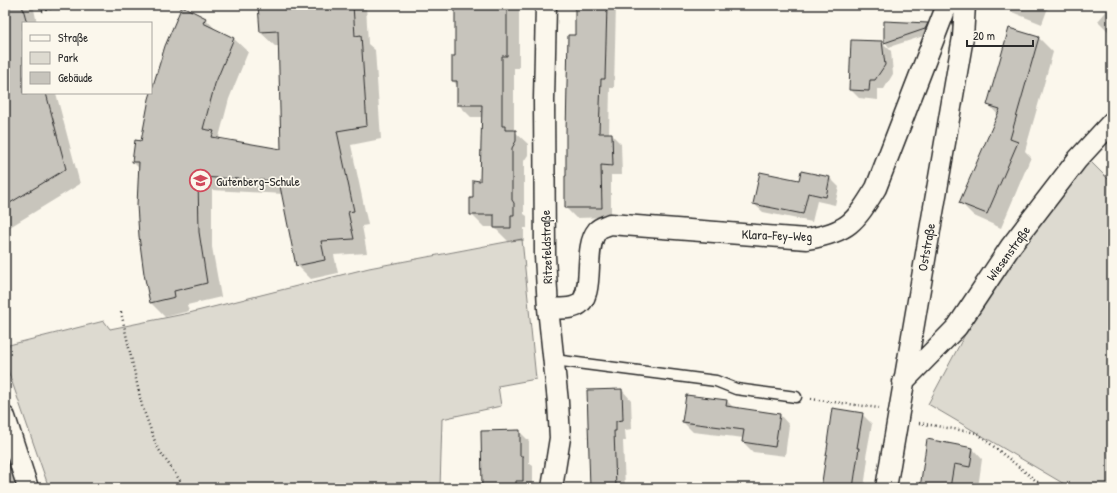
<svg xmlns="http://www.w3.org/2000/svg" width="1117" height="493" viewBox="0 0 1117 493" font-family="'Patrick Hand',sans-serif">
  <rect width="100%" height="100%" fill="#fbf7ec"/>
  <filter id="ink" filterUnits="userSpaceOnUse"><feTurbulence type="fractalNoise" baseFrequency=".025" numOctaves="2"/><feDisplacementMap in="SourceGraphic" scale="8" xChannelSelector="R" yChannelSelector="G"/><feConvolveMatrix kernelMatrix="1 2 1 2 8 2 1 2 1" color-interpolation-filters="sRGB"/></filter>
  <g filter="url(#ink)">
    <path fill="#dddad0" stroke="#84827e" d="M 1088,159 L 1112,183 L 1112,488 L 1071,488 L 928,404 L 994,280 Z
      M 522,239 L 536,379 L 498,386 L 501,406 L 442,419 L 440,488 L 49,488 L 5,362 L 5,346 L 104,321 L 110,329 L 189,313 L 369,268 Z"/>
    <path fill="#0003" d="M 5,5 L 33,5 L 37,23 L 23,23 L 23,93 L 56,93 L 80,184 L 5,230 Z
      M 259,5 L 366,5 L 368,44 L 375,50 L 381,139 L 351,145 L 368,225 L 362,226 L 367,253 L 334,255 L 338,273 L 311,279 L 297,265 L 283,194 L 212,190 L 212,247 L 221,297 L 187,305 L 189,311 L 165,317 L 151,303 L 139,168 L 133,162 L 142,142 L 147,109 L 158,69 L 166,46 L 205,18 L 217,31 L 233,38 L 248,52 L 229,99 L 219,137 L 221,140 L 282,151 L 279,46 L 275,46 L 260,32 Z
      M 456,5 L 519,5 L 519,68 L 514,68 L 514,131 L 528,144 L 528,155 L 524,161 L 524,214 L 527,216 L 527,228 L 524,228 L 524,241 L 508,241 L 494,227 L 484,227 L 471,214 L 474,199 L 481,182 L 483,117 L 471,117 L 458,104 L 458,86 L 453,81 L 456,57 Z
      M 576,5 L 616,5 L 614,88 L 610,88 L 609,134 L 611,134 L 621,144 L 622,175 L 611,175 L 611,217 L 576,218 L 566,208 L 576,36 Z
      M 1006,5 L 1049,5 L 1042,24 L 1012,12 Z
      M 1112,5 L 1112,35 L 1098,21 Z
      M 927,24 L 932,29 L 930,34 L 889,47 L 885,42 Z
      M 1039,38 L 1053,52 L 1025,151 L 1031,157 L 1001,228 L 974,216 L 960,202 L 998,115 L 989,105 Z
      M 882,42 L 891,51 L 893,74 L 884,89 L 878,89 L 878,100 L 859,98 L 850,89 Z
      M 802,172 L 830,178 L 839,187 L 835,205 L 817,201 L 812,222 L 763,212 L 754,204 L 800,181 Z
      M 622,390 L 631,400 L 632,429 L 625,430 L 626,441 L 623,441 L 625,488 L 591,488 Z
      M 727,401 L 734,408 L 780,415 L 789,425 L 785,456 L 753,452 L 743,442 L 744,438 L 693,432 L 683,422 Z
      M 833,410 L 862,414 L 872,424 L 866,457 L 868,459 L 864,488 L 822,488 L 829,445 L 828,443 Z
      M 5,426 L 24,488 L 5,488 Z
      M 519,431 L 529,441 L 529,463 L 533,466 L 533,488 L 476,488 L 476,482 L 483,482 Z
      M 973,449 L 982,459 L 978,488 L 921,488 Z"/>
    <path fill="#c7c4bc" stroke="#2b2b2b" d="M 5,5 L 22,5 L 27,23 L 23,23 L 23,93 L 46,93 L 66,169 L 5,206 Z
      M 258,5 L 353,5 L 355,36 L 361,35 L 367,126 L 337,131 L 354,211 L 348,212 L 354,239 L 321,241 L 325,260 L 296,266 L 279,181 L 198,177 L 199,232 L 207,283 L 174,291 L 175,297 L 150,303 L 144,274 L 139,236 L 137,205 L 139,162 L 132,162 L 135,140 L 141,141 L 149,99 L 165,46 L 182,6 L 206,18 L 203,23 L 234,38 L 215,84 L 203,129 L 214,131 L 212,137 L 281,149 L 278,31 L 260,32 Z
      M 455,5 L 507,5 L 507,56 L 502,56 L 502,126 L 505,126 L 505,130 L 516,130 L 516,141 L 512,148 L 512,200 L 514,203 L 514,215 L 511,215 L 511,228 L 494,228 L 494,215 L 470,215 L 470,198 L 473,198 L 473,180 L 480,181 L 482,105 L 457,105 L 457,81 L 452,81 L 452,56 L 455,56 Z
      M 575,5 L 607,5 L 605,79 L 601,79 L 599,133 L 612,133 L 613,166 L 601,165 L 602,208 L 565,208 L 565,176 L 566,176 L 566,133 L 568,35 L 575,35 Z
      M 884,21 L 928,23 L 925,29 L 884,43 Z
      M 1009,28 L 1039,37 L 1010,139 L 1018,142 L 987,214 L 959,203 L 1000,109 L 987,105 Z
      M 851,40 L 882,41 L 885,65 L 875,80 L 870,80 L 869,91 L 849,90 Z
      M 801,171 L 830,177 L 826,197 L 808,193 L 803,214 L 753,204 L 760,172 L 799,180 Z
      M 622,389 L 623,420 L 616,421 L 616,431 L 614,431 L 616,488 L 590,488 L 587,390 Z
      M 686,395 L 727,400 L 726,406 L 780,414 L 775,447 L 742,442 L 744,430 L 682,422 Z
      M 832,408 L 863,413 L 857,448 L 859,448 L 853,488 L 821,488 L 828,443 L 827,443 Z
      M 520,430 L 520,456 L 523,456 L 523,481 L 516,481 L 516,488 L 482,488 L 481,431 Z
      M 927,439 L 973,448 L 970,467 L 954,464 L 950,488 L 920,488 Z"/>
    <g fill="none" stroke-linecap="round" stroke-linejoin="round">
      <defs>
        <path id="lane" d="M 554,360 L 716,381 L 736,389 L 796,397"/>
        <path id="street" d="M 546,5 L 544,100 L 545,256 L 548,308 L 558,402 L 560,438 L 552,488
          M 548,308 C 558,308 567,310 576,306 C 597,297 582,249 597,231 C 600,227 606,226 610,224 L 807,239 C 849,232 855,222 876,188 L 947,5
          M 903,382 L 957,327 L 1011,246 L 1077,160 L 1112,122
          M 5,417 L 28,488
          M 886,488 L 963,37 L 965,5"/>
      </defs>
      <use href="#lane" stroke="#2b2b2b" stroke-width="13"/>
      <use href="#street" stroke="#2b2b2b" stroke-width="23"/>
      <path stroke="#2b2b2b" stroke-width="2.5" stroke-dasharray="1 3" stroke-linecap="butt" d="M 42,11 L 63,5
        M 121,312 L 142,406 L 157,447 L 185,488
        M 811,399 L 879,408
        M 919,423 L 977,433 L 1040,484 L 1049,488"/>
      <use href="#lane" stroke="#fbf7ec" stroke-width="10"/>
      <use href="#street" stroke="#fbf7ec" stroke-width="20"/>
    </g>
  </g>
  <defs>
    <symbol id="school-ring" viewBox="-11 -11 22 22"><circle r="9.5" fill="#fbf7ec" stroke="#d1495b" stroke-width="1.5"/><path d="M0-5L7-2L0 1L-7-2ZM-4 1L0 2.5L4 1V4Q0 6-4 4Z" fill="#d1495b"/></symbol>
  </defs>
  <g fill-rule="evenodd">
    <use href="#school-ring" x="188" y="168" width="25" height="25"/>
  </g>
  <g text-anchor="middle" stroke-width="3.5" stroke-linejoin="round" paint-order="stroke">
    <g font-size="13" fill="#2b2b2b" stroke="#fbf7ec" text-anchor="start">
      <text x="216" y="186">Gutenberg-Schule</text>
    </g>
    <g font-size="13" fill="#2b2b2b" stroke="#fbf7ec">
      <text transform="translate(777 235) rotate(2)" y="5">Klara-Fey-Weg</text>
      <text transform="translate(546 247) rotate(-92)" y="5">Ritzefeldstraße</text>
      <text transform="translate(926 247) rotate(-80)" y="5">Oststraße</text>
      <text transform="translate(1008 253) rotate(-54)" y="5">Wiesenstraße</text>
    </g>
  </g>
  <rect width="1117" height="493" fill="none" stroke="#fbf7ec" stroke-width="20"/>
  <rect x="10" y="10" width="1097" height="473" fill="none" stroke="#2b2b2b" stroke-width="1.5" filter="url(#ink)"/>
  <rect x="22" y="22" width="130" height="72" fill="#fbf7ec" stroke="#a8a59f"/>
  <rect x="30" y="35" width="20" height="6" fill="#fbf7ec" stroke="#a8a59f"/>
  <text x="58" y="42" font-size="12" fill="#2b2b2b">Straße</text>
  <rect x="30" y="52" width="20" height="12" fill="#dddad0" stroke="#a8a59f"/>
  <text x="58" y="62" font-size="12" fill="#2b2b2b">Park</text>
  <rect x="30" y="72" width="20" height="12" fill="#c7c4bc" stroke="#a8a59f"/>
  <text x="58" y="82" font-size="12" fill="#2b2b2b">Gebäude</text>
  <path d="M967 40v6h66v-6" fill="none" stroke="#2b2b2b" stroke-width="2"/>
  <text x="973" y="40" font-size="12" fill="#2b2b2b" stroke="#fbf7ec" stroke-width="3" paint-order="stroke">20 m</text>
</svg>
